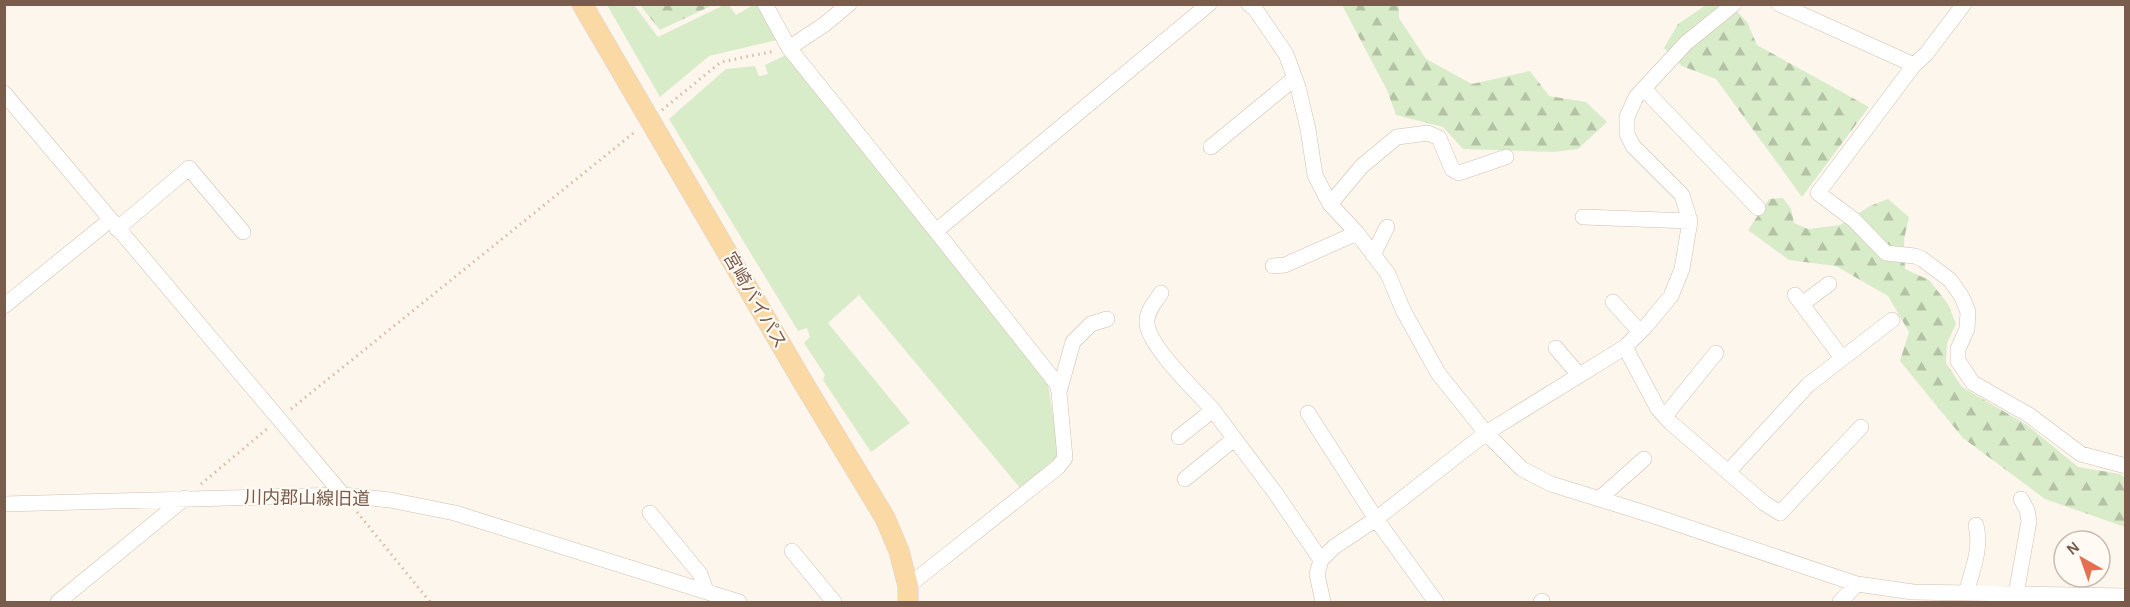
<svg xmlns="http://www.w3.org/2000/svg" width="2130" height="607" viewBox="0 0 2130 607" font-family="'Alegreya Sans','Noto Sans JP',sans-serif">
  <defs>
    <pattern id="forest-firs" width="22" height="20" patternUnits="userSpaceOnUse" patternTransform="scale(1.5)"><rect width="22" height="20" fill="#d8ecc9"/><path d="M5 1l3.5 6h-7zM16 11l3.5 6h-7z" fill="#b4c2a5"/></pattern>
  </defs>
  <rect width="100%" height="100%" fill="#fdf6ec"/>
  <path fill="#d8ecc9" d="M 607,5 L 634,5 L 658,37 L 724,5 L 729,5 L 736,15 L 753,5 L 759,5 L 777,40 L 709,56 L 660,97 Z
    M 786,55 L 1048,384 L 1059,455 L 1021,489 L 859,295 L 828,323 L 910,423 L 871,452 L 823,380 L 825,375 L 804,343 L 810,337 L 807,328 L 798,331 L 669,119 L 726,69 L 755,66 L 759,76 L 768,74 L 765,65 Z"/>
  <path fill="url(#forest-firs)" d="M 640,5 L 713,5 L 660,30 Z
    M 1342,5 L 1399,5 L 1399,18 L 1426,59 L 1472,84 L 1530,71 L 1549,96 L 1586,102 L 1607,122 L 1578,149 L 1553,152 L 1463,149 L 1443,127 L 1396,115 L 1387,90 Z
    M 1706,5 L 1731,5 L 1747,22 L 1757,45 L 1869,107 L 1802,197 L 1716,79 L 1682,66 L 1664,48 L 1678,24 Z
    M 1783,198 L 1791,209 L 1794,223 L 1808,229 L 1840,225 L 1870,206 L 1888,199 L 1909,217 L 1904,239 L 1905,269 L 1929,280 L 1948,304 L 1956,324 L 1947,343 L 1946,363 L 1962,387 L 2027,425 L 2078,467 L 2120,474 L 2125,478 L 2125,527 L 2045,499 L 1963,438 L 1900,361 L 1909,332 L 1888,296 L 1836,266 L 1789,260 L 1748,230 L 1769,199 Z"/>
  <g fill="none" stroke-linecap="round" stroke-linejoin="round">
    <defs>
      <path id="minor" d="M 765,4 L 789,48 L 936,231 L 1057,384 L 1059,392 L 1065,458 L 1058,467 L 908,586
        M 1249,4 L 1255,9 L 1286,54 L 1298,87 L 1308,129 L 1315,175 L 1330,204 L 1357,233 L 1388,274 L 1403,310 L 1438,373 L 1486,433 L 1522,469 L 1551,484 L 1648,514 L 1857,584 L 1913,592 L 2126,596
        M 1779,4 L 1914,65
        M 1964,4 L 1926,54 L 1914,65 L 1818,193 L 1854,220 L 1886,253 L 1915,256 L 1922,259 L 1950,280 L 1962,297 L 1968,312 L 1967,329 L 1958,349 L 1958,361 L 1973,383 L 2029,415 L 2081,454 L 2126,466
        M 789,48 L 825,24 L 849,4
        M 1644,89 L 1758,208
        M 4,93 L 343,495
        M 1211,147 L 1295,78
        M 1330,204 L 1362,166 L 1397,137 L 1428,133 L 1439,138 L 1452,169 L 1459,173 L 1506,157
        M 1583,217 L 1690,221
        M 117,229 L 189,168 L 243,232
        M 936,231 L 1209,4
        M 1373,255 L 1387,227
        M 1273,266 L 1285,265 L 1357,233
        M 1161,293 C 1155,302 1146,312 1147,323 C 1148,346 1197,392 1213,410
        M 1795,295 L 1842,358
        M 1613,302 L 1640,332
        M 1802,304 L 1829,284
        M 4,306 L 110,220
        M 1625,347 L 1658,409 L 1671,423 L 1764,503 L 1780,513 L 1861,427
        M 1556,348 L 1579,375
        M 1059,392 L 1073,342 L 1091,324 L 1107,319
        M 1308,413 L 1376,519 L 1436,602
        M 1665,416 L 1716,353
        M 1179,437 L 1213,410 L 1276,494 L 1321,560
        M 1729,471 L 1808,385 L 1892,320
        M 1185,479 L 1234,439
        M 1599,499 L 1644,459
        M 4,504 L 343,495 L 390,500 L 455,513 L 739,602
        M 650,513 L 700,574 L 706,591
        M 792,551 L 834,602
        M 1966,593 C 1972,571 1982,548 1976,525
        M 2016,594 L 2029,521 L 2027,510 L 2021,499
        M 58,602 L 185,498
        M 1323,602 L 1317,574 L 1321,560 L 1334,547 L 1376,519 L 1486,433 L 1625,347 L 1646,326 L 1671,296 L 1682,269 L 1690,221 L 1682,195 L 1633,146 L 1627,134 L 1627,117 L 1636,97 L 1686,43 L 1734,4
        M 1541,602 L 1542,601
        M 1840,602 L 1857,584"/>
      <path id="major" d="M 582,4 L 804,384 L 885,518 L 899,551 L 908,586 L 908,602"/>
    </defs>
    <use href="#minor" stroke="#d1beb0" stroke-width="16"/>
    <use href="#major" stroke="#dad1cd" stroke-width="21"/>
    <path stroke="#d9b8a5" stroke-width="3" stroke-dasharray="1.5 4.5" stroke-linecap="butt" d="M 662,110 L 721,62 L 775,51
      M 291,409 L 636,131
      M 201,484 L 267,429
      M 357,512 L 430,602"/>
    <use href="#minor" stroke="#fff" stroke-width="15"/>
    <use href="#major" stroke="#fbd9a5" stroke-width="20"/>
  </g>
  <g text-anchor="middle" stroke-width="4.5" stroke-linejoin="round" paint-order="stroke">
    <g font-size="18" fill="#7a5c4d" stroke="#fffaf3">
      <text transform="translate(755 300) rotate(60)" y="6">宮崎バイパス</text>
      <text transform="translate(307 498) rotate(1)" y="6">川内郡山線旧道</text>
    </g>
  </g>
  <rect width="2130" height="607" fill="none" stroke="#7a5c4d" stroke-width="12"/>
  <g transform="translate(2082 559) rotate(320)"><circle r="28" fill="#fffaf3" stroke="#cabbb1" stroke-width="1.5"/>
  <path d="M0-4.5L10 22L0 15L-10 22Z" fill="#e76f51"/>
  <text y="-9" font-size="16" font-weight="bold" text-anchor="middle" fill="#7a5c4d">N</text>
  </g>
</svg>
